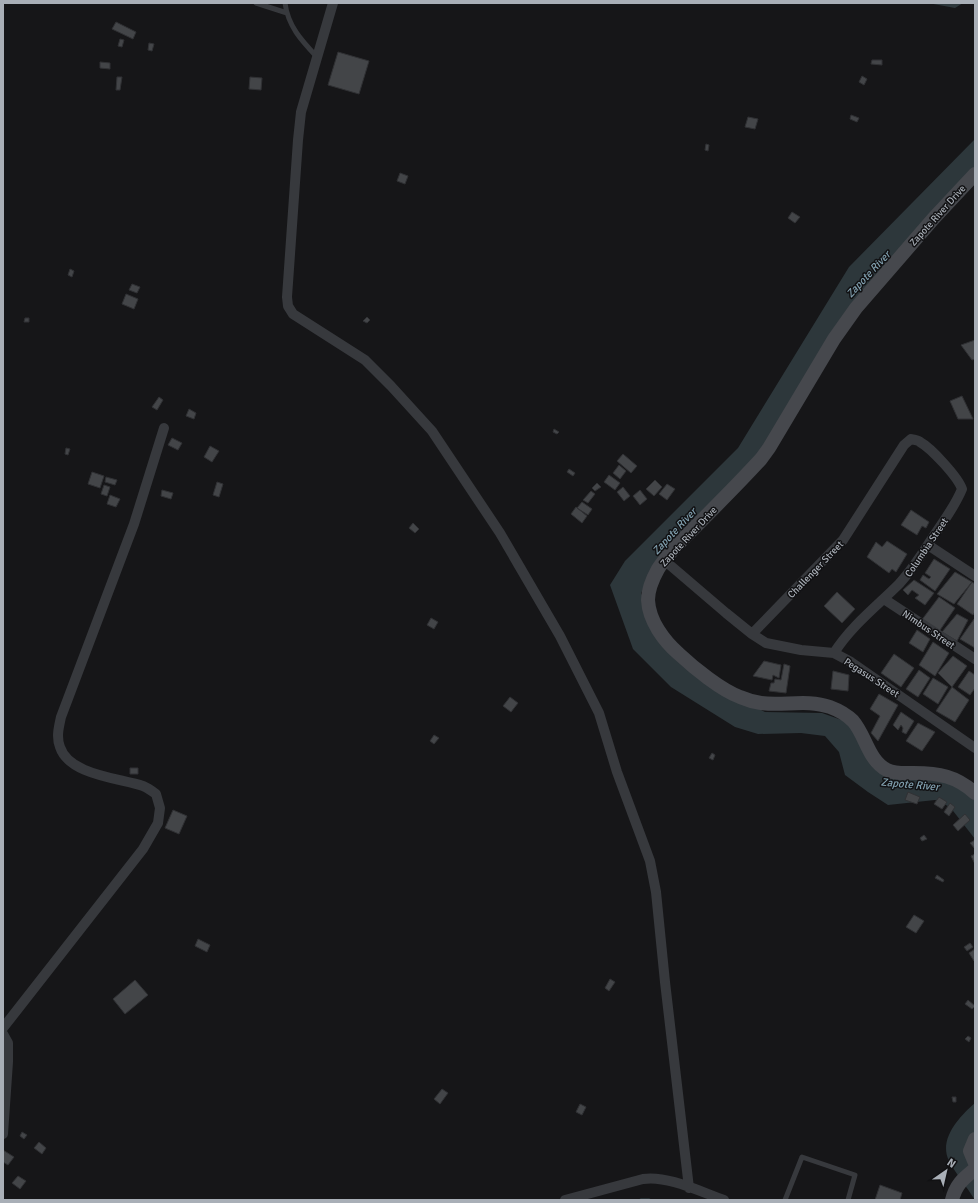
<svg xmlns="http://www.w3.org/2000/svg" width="978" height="1203" viewBox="0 0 978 1203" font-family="Signika,sans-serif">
  <rect width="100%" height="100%" fill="#161618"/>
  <path fill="#2d373b" d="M 928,3 L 963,3 L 955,8 Z
    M 975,139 L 975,168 L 872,282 L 758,461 L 659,559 L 641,593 L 658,632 L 726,693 L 765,712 L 822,713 L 850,723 L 884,773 L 947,780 L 975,797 L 975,839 L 950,807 L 935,800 L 888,805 L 868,792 L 845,775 L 839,752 L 825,736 L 801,733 L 758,734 L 735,727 L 671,687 L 633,649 L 610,585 L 625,561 L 738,448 L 849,267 Z
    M 975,1103 L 975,1200 C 967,1187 956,1174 949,1161 C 938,1139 960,1116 975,1103 Z"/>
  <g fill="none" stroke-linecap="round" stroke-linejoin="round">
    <path stroke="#2d373b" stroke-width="3.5" d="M 641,1200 L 649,1200"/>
  </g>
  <path fill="#434548" stroke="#303134" d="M 116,22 L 136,32 L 133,39 L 112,29 Z
    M 120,39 L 124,40 L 122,47 L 118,46 Z
    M 149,43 L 154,44 L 152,51 L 148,50 Z
    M 338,52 L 369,61 L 359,94 L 328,85 Z
    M 872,60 L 882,60 L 882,65 L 871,64 Z
    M 100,62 L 110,63 L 110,69 L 100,68 Z
    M 862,76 L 867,79 L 864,85 L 859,82 Z
    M 117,77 L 122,77 L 120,90 L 116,90 Z
    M 250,77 L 262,78 L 261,90 L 249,89 Z
    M 851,115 L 859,118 L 857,122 L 850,119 Z
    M 748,117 L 758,119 L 755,129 L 745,127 Z
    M 706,144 L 709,145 L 708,151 L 705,150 Z
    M 400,173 L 408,176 L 405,184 L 397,181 Z
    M 792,212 L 800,217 L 795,223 L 788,218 Z
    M 70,269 L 74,271 L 72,277 L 68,275 Z
    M 132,284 L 140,287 L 137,293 L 129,290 Z
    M 126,294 L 138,299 L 134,309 L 122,304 Z
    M 367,317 L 370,320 L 367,323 L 363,321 Z
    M 25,318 L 29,318 L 29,322 L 24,322 Z
    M 975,340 L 975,359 L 972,360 L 961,345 Z
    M 962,396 L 973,419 L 958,419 L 950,401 Z
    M 159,397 L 163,400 L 157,410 L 152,407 Z
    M 189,409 L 196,413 L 194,419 L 186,416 Z
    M 554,429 L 559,432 L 557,434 L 553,432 Z
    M 172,438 L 182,443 L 178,450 L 168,445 Z
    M 210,446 L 219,451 L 212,462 L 204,457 Z
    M 66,448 L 70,449 L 68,455 L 65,454 Z
    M 623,454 L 637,466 L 631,473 L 617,461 Z
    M 619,465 L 626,471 L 620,479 L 613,473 Z
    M 569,469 L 575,473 L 573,476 L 567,472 Z
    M 92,472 L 104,476 L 100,488 L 88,484 Z
    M 609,475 L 620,483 L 615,490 L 604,482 Z
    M 106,477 L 117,480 L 115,485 L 105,482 Z
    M 655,480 L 662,487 L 654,496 L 646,489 Z
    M 217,482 L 223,484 L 219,497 L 213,495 Z
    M 597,483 L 601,487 L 595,491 L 592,488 Z
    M 667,484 L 675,489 L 667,500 L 659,494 Z
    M 104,485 L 110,487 L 107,496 L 101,494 Z
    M 623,487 L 630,496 L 624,501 L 617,492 Z
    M 162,490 L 173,493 L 171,499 L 161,496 Z
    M 640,490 L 647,499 L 640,505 L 633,496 Z
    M 591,491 L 595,494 L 588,503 L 583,500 Z
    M 110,495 L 120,499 L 116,507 L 107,504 Z
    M 582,502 L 592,509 L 588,515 L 577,508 Z
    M 576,507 L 587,516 L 582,523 L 571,514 Z
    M 911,510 L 929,522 L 926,528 L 922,526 L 917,535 L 901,525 Z
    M 413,523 L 419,529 L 415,533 L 409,528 Z
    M 887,541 L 907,554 L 896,572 L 892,569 L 889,573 L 867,557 L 876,542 L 882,547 Z
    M 934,559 L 950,569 L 935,591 L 920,580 L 923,575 L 929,579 L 931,577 L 925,573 Z
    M 955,572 L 972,582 L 954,604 L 937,594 Z
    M 914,580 L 934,593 L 925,605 L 915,598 L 919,595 L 912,590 L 908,595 L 903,590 Z
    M 972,582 L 975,584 L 975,612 L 973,615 L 957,604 Z
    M 837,592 L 855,609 L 842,623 L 824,606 Z
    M 939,597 L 955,608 L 938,633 L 921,621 Z
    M 957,614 L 968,620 L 957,641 L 942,632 Z
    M 431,618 L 438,622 L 434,629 L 427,625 Z
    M 974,619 L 975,620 L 975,648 L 960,639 Z
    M 917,630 L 930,639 L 923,652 L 909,643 Z
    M 933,642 L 949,653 L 935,676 L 919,665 Z
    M 894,654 L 914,668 L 901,687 L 881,673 Z
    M 953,656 L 967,666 L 952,687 L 938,673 Z
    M 764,661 L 781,665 L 779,678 L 773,675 L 772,680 L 753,676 Z
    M 784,664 L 790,666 L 786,693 L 769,691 L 771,683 L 774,683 L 775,679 L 781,680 Z
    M 919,670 L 930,678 L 918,697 L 906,689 Z
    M 833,671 L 849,675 L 848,691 L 831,689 Z
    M 969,671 L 975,675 L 975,688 L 970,695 L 958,687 Z
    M 933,678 L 948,687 L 938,704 L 923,694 Z
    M 952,687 L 969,700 L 955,722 L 936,711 Z
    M 879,694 L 898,705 L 878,741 L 871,733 L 880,716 L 870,709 Z
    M 510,697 L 518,703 L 511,712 L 503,706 Z
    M 901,712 L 914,721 L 906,734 L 902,732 L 903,728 L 901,725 L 898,730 L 893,725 Z
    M 918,723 L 935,732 L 922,751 L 906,741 Z
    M 434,735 L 439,738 L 434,744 L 430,741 Z
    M 712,753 L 715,755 L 713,760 L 709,758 Z
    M 130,768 L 138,768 L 138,774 L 130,774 Z
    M 908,792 L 920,797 L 917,804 L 905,800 Z
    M 939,797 L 947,802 L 942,809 L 934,804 Z
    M 950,803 L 955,807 L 949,816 L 944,812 Z
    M 173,810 L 187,816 L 179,834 L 165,828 Z
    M 965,814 L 970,820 L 958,831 L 953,825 Z
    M 924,835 L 927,839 L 922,841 L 920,838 Z
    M 975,840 L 975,849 L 970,843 Z
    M 975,854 L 975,864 L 971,856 Z
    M 937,875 L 944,880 L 943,882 L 935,878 Z
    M 914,915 L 924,921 L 916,933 L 906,927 Z
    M 198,939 L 210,945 L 207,952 L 195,946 Z
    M 970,943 L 973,947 L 967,951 L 964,947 Z
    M 975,949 L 975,961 L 974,961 L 969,953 Z
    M 610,979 L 615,982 L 609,991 L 605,988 Z
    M 135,980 L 148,995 L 125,1014 L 113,999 Z
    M 968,1000 L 975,1006 L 972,1009 L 965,1004 Z
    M 968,1036 L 971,1038 L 969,1042 L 965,1039 Z
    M 442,1089 L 448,1093 L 440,1104 L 434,1099 Z
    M 952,1097 L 956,1097 L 956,1102 L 953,1102 Z
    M 580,1104 L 586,1107 L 582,1115 L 576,1112 Z
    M 22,1132 L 27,1135 L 24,1139 L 20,1136 Z
    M 39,1142 L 46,1148 L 42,1154 L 34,1148 Z
    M 3,1150 L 14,1157 L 8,1165 L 3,1162 Z
    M 18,1176 L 26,1181 L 20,1189 L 12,1183 Z
    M 880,1185 L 902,1193 L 900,1200 L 875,1200 Z"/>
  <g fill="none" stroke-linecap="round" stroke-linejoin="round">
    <path stroke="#37393d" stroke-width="5" d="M 256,3 L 287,13
      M 285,3 C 288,26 301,40 317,57
      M 785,1200 L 802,1157 L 855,1175 L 848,1200"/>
    <path stroke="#37393d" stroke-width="10" d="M 333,3 L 301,112 L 298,140 L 287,297 L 288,306 L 293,314 L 365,360 L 391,386 L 432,431 L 500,533 L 560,636 L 599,713 L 617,772 L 650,861 L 656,892 L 665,982 L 689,1188
      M 928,545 L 975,576
      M 664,560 L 726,613 L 752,634 L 766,643 L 801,650 L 834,653 L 851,662 L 975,748
      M 884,599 L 975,659
      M 752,634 L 843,540 L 904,445 L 911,439 C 914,440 918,440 920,442 C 931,448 958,477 962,489 C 956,504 946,518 937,531 C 925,549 914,568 899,584 C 877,606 851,626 834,653
      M 3,1028 L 143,849 L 158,823 L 160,808 L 156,794 C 152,791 148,788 143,786 C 119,778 69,775 60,747 C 56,737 59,726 61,717 L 134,524 L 164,428
      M 3,1034 L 8,1043 L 8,1062 L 3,1134
      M 565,1200 L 643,1179 C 667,1175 701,1192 724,1200"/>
    <path stroke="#46484d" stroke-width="14" d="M 975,174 L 933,219 L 856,308 L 834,339 L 769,448 L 761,459 C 740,482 718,504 696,526 C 683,539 668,553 658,569 C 653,578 648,589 648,600 C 649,621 664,641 679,654 C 694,668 721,690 740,697 C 747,700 754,702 761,703 C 783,706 808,699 830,707 C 838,710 847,715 853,721 C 866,736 868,760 887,770 C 895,774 905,773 914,773 C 939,773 956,776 975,793
      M 975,1139 L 970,1151 L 975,1163
      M 952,1200 C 956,1184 963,1179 975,1169"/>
  </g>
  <g text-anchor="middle" stroke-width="3" stroke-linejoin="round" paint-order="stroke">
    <g font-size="10" fill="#a9afb7" stroke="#111113">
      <text transform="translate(937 215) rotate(-48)" y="4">Zapote River Drive</text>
      <text transform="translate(688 536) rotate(-47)" y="4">Zapote River Drive</text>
      <text transform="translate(926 547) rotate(-56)" y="4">Columbia Street</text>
      <text transform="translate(815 569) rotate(-46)" y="4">Challenger Street</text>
      <text transform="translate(929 629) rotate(34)" y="4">Nimbus Street</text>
      <text transform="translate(872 677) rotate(33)" y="4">Pegasus Street</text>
    </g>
    <g font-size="11" font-style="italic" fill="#82a1b0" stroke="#111113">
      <text transform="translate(868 274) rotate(-47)" y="4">Zapote River</text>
      <text transform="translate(674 531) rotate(-47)" y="4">Zapote River</text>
      <text transform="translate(910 784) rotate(5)" y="4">Zapote River</text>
    </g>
  </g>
  <rect width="978" height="1203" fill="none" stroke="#a9afb7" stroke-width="8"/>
  <g transform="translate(946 1171) rotate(34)" stroke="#111113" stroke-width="3" paint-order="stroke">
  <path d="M0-3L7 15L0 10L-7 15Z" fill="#a9afb7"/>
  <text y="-6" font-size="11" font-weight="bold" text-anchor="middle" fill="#a9afb7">N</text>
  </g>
</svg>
